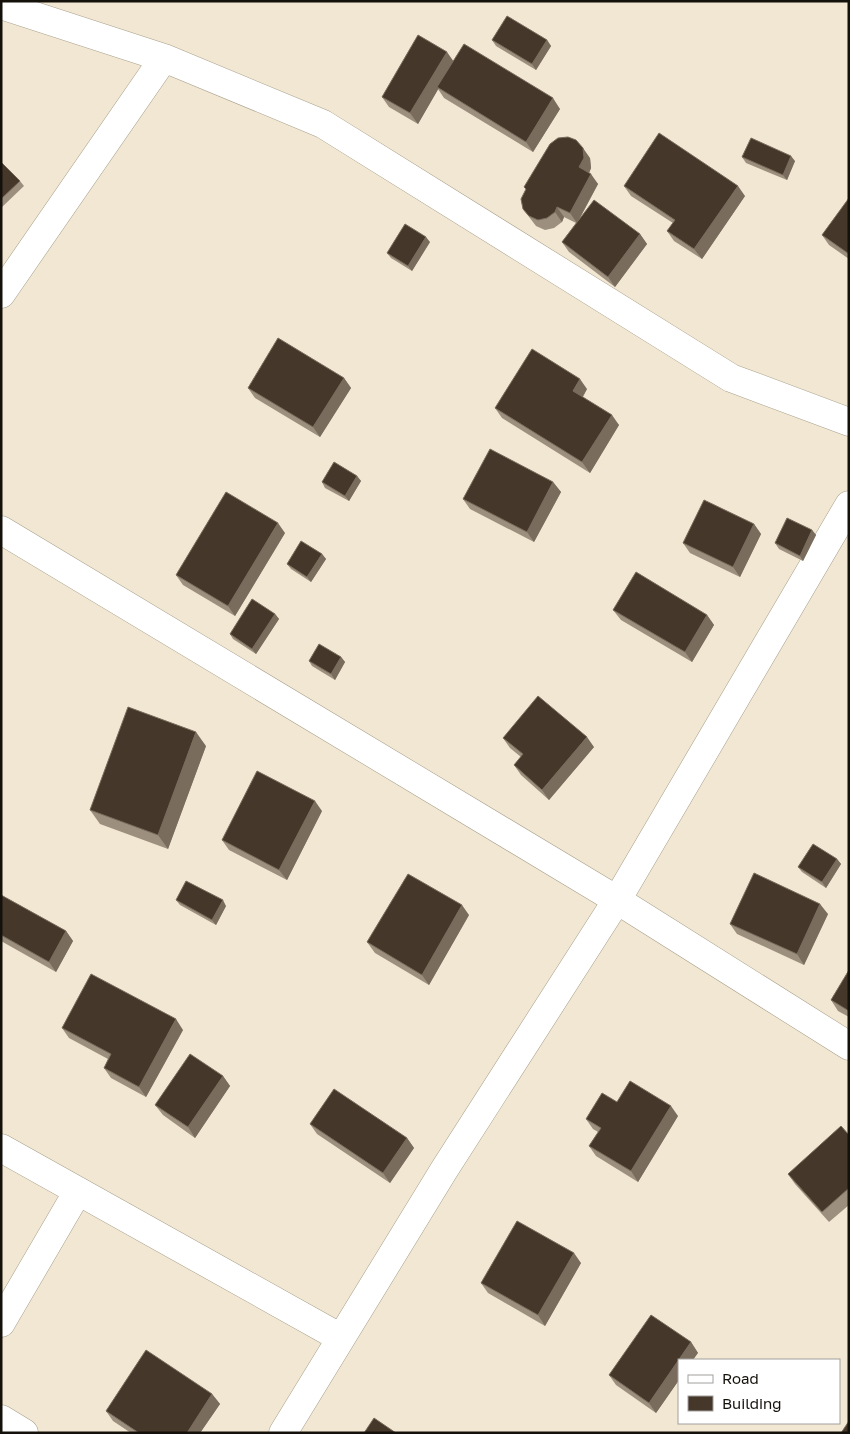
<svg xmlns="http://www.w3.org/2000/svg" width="850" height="1434" viewBox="0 0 850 1434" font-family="'Golos Text',sans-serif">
  <rect width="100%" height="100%" fill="#f1e7d2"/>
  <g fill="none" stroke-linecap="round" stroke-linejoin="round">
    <defs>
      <path id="minor" d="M 1,5 L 164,58 L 323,124 L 731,378 L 849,422
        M 1,294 L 164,58
        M 1,530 L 617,900 L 849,1046
        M 1,1148 L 341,1338
        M 1,1323 L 78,1191
        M 1,1419 L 24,1433
        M 283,1433 L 444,1170 L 617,900 L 849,505"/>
    </defs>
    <use href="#minor" stroke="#a8a08c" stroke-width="29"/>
    <use href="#minor" stroke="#fff" stroke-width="28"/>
  </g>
  <path fill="#9c8f7e" d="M 492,40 L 547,40 L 551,46 L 536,70 L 496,46 Z
    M 453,61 L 560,109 L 533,152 L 444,98 L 438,89 L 418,124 L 389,107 L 382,97 Z
    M 742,157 L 795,161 L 787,180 L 746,163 Z
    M 590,158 L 591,168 L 589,173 L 598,184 L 579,220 L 640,234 L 647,244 L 615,287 L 569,252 L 562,242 L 576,223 L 564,217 L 562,222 L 554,228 L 545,230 L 536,226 L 523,209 L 526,189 L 524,187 Z
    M 1,162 L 20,181 L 24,186 L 1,208 Z
    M 624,186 L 745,196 L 702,259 L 674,241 L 667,231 L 673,223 L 631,196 Z
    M 849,198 L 849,259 L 829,245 L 822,235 Z
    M 430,242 L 412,271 L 391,258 L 387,253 Z
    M 344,378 L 351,388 L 320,437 L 255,398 L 248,388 Z
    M 587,389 L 583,397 L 619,425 L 590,473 L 502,418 L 495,408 Z
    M 357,476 L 361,481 L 349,501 L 325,488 L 322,482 Z
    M 553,482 L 561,492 L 534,542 L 470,509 L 463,499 Z
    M 754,524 L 761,534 L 740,577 L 690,553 L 683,543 Z
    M 812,530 L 816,535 L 803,561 L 779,549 L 775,543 Z
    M 285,533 L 235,616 L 183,585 L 176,575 Z
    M 322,554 L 326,559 L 311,582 L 291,569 L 287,564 Z
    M 613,610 L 707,615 L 714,625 L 692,662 L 621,620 Z
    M 275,614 L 279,619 L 256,654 L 233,639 L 230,634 Z
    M 341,657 L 345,662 L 335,680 L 312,666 L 309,661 Z
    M 503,738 L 594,747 L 549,800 L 521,775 L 514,765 L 521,757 L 510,748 Z
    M 206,746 L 168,849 L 100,824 L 90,810 Z
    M 322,811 L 287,880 L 229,850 L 222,840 Z
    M 837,859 L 841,864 L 826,888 L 802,872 L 798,867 Z
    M 1,895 L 66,931 L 73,941 L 56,972 L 1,941 Z
    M 176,900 L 226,906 L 216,925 L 180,905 Z
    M 828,914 L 804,965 L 737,934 L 730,924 Z
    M 469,915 L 429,985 L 375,953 L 367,942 Z
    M 849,970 L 849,1017 L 838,1011 L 831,1000 Z
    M 62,1028 L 183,1030 L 146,1097 L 111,1078 L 104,1068 L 108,1059 L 69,1038 Z
    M 223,1076 L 230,1086 L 195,1138 L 163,1115 L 155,1105 Z
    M 678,1116 L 638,1182 L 596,1156 L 589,1146 L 598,1132 L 593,1129 L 586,1119 Z
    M 310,1124 L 407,1138 L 414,1148 L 390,1183 L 317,1134 Z
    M 849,1135 L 849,1205 L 829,1222 L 795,1184 L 788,1174 Z
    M 581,1263 L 545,1326 L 488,1293 L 481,1283 Z
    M 691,1342 L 698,1353 L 679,1360 L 679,1380 L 656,1413 L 616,1385 L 609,1375 Z
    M 212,1394 L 220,1404 L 200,1433 L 131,1433 L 113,1421 L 106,1411 Z"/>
  <path fill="#796c5d" d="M 547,40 L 551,46 L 536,70 L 532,64 Z
    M 447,52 L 454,62 L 418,124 L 410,113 Z
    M 553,98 L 560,109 L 533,152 L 526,142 Z
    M 583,148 L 590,158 L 591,168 L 587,178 L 579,167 Z
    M 791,156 L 795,161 L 787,180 L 783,175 Z
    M 591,174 L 598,184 L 577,223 L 570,213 Z
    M 738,186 L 745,196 L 702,259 L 694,249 Z
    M 557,207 L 564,217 L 562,222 L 555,212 Z
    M 640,234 L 647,244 L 615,287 L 608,277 Z
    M 426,237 L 430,242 L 412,271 L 408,266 Z
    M 344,378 L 351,388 L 320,437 L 313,427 Z
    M 580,379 L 587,389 L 580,401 L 573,391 Z
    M 612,415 L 619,425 L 590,473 L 582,462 Z
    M 357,476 L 361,481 L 349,501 L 345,496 Z
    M 553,482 L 561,492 L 534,542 L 527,532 Z
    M 278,523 L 285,533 L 235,616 L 228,606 Z
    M 754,524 L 761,534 L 740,577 L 733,567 Z
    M 812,530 L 816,535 L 803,561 L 800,556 Z
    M 322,554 L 326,559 L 311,582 L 307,577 Z
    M 275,614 L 279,619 L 256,654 L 252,649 Z
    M 707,615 L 714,625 L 692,662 L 685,652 Z
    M 341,657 L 345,662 L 335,680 L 331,674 Z
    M 196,732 L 206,746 L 168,849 L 158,835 Z
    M 587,737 L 594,747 L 549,800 L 542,790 Z
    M 315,801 L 322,811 L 287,880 L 279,870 Z
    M 837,859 L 841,864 L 826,888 L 822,882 Z
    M 223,900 L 226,906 L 216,925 L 212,920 Z
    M 820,904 L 828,914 L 804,965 L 797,954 Z
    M 462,905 L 469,915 L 429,985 L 422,975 Z
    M 66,931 L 73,941 L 56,972 L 49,962 Z
    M 176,1019 L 183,1030 L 146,1097 L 139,1087 Z
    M 223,1076 L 230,1086 L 195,1138 L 188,1127 Z
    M 671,1106 L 678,1116 L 638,1182 L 631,1171 Z
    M 407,1138 L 414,1148 L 390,1183 L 383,1173 Z
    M 574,1253 L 581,1263 L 545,1326 L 538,1315 Z
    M 691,1342 L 698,1353 L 693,1360 L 679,1360 L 679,1380 L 656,1413 L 649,1403 Z
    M 212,1394 L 220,1404 L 200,1433 L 187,1433 Z"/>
  <path fill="#46372b" stroke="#796c5d" d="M 507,16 L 547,40 L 532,64 L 492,40 Z
    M 418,35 L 447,52 L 410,113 L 382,97 Z
    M 464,44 L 553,98 L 526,142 L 437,87 Z
    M 659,133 L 738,186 L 694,249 L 667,231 L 675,220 L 624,186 Z
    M 568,137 L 576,140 L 583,148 L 584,158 L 579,167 L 591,174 L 570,213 L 557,207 L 555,212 L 547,218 L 538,220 L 529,216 L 523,209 L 521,199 L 526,189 L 524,187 L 550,144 L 558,138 Z
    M 751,138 L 791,156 L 783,175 L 742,157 Z
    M 1,162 L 20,181 L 1,199 Z
    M 849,198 L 849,254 L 822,235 Z
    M 594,200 L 640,234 L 608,277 L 562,242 Z
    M 405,224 L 426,237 L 408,266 L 387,253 Z
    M 278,338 L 344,378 L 313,427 L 248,388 Z
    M 532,349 L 580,379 L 573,391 L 612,415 L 582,462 L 495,408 Z
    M 490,449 L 553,482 L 527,532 L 463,499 Z
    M 334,462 L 357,476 L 345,496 L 322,482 Z
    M 226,492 L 278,523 L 228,606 L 176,575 Z
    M 704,500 L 754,524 L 733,567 L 683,543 Z
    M 787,518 L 812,530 L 800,556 L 775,543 Z
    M 301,541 L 322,554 L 307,577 L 287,564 Z
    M 636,572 L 707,615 L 685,652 L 613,610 Z
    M 252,599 L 275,614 L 252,649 L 230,634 Z
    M 319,644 L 341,657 L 331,674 L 309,661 Z
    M 538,696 L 587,737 L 542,790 L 514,765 L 523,754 L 503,738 Z
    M 128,707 L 196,732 L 158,835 L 90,810 Z
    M 257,771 L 315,801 L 279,870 L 222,840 Z
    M 813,844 L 837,859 L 822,882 L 798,867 Z
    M 754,873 L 820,904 L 797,954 L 730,924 Z
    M 408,874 L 462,905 L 422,975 L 367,942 Z
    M 186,881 L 223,900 L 212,920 L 176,900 Z
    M 1,895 L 66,931 L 49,962 L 1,935 Z
    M 849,970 L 849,1011 L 831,1000 Z
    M 91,974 L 176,1019 L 139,1087 L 104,1068 L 111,1054 L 62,1028 Z
    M 190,1054 L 223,1076 L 188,1127 L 155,1105 Z
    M 630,1081 L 671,1106 L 631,1171 L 589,1146 L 601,1128 L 586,1119 L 602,1093 L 617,1102 Z
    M 334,1089 L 407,1138 L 383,1173 L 310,1124 Z
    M 841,1126 L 849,1135 L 849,1188 L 822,1212 L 788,1174 Z
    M 517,1221 L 574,1253 L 538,1315 L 481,1283 Z
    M 651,1315 L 691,1342 L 649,1403 L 609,1375 Z
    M 146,1350 L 212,1394 L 187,1433 L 139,1433 L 106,1411 Z
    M 374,1418 L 396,1433 L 364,1433 Z
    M 849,1421 L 849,1433 L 841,1433 Z"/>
  <rect width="850" height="1434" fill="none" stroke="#14110a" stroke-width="5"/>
  <rect x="678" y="1359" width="162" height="65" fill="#ffffff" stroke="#a1a09d"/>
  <rect x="688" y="1375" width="25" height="8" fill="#ffffff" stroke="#a1a09d"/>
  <text x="722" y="1384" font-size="15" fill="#14110a">Road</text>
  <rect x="688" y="1396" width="25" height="15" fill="#46372b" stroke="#a1a09d"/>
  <text x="722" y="1409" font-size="15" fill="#14110a">Building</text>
</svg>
